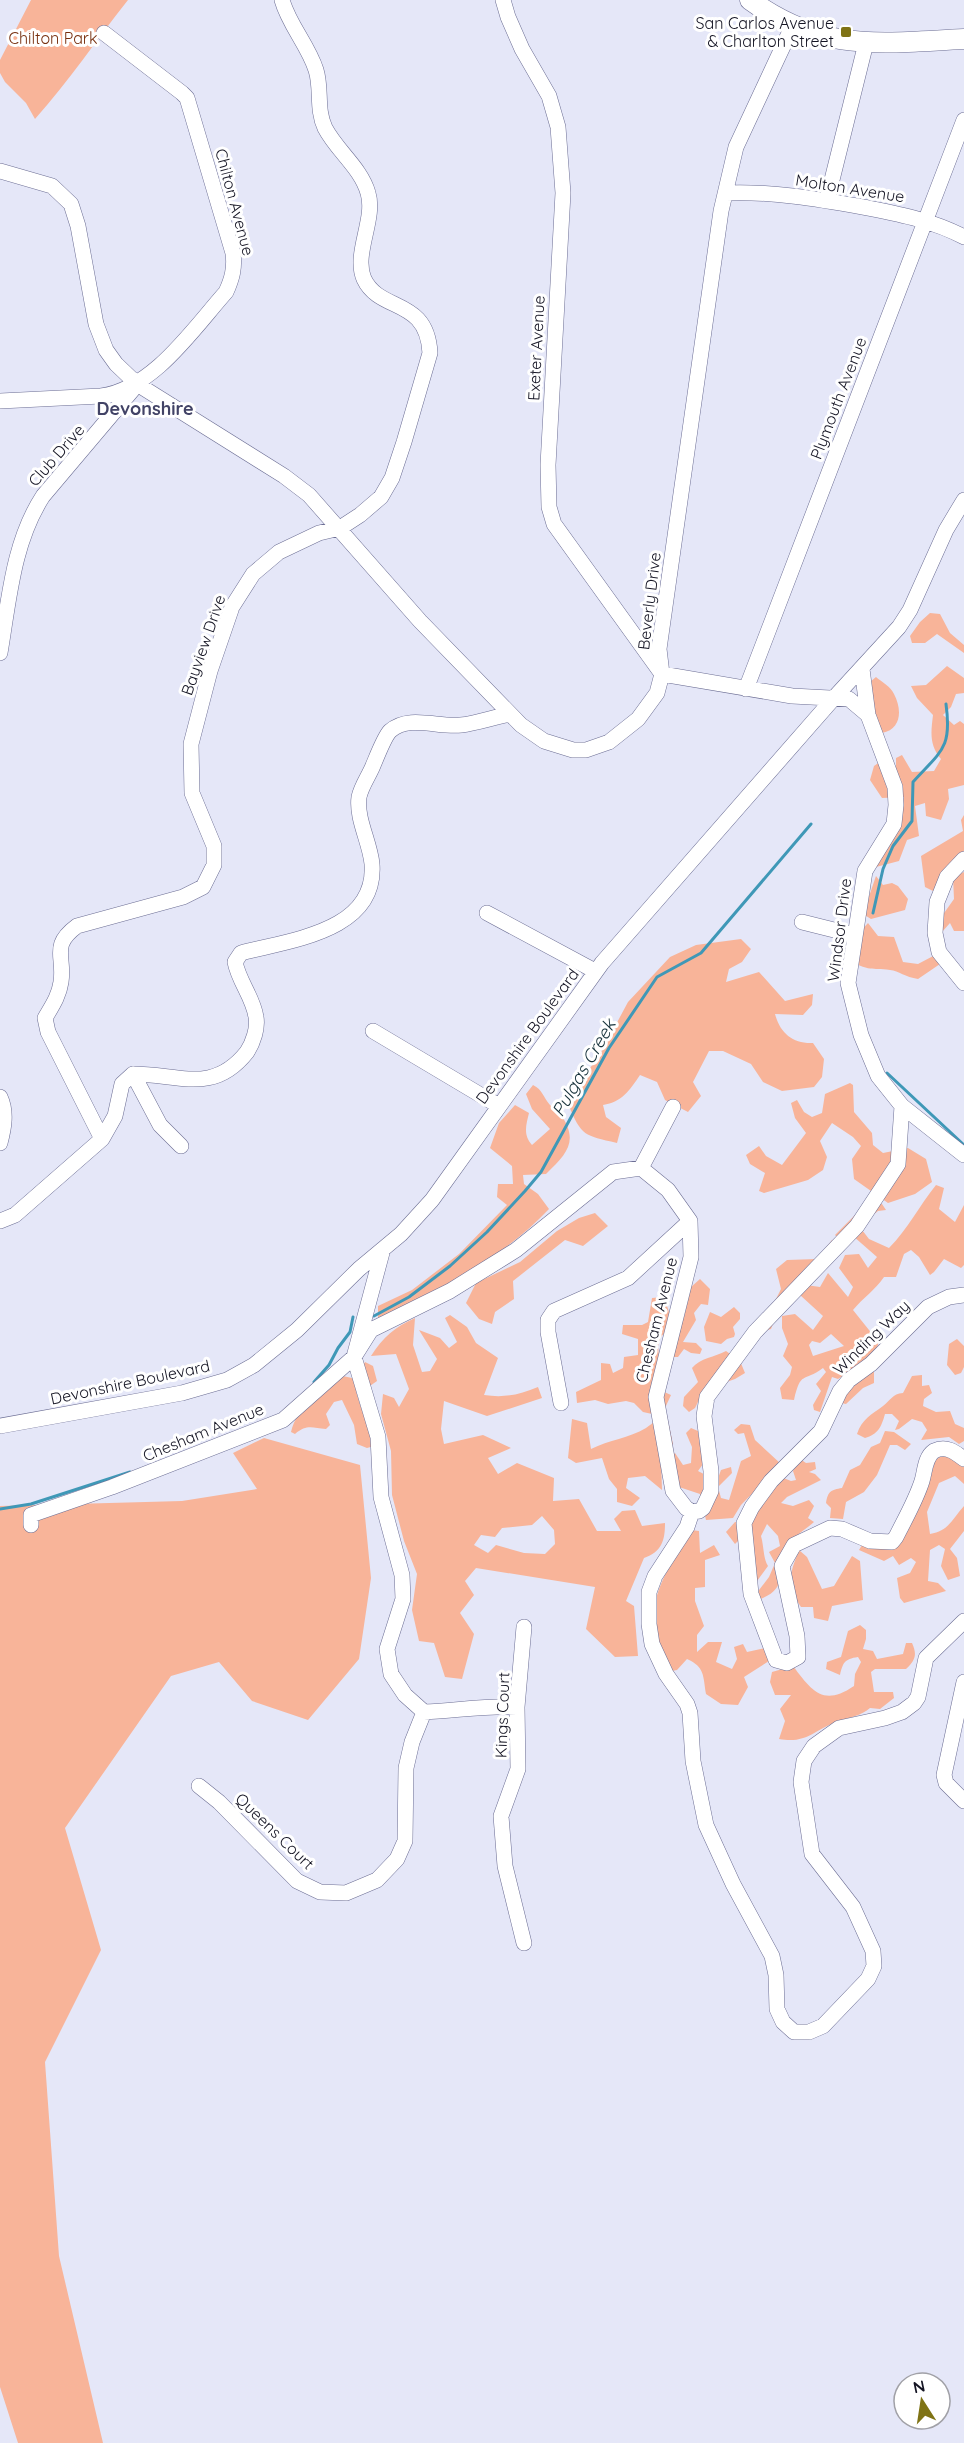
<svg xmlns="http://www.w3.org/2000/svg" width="964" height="2443" viewBox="0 0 964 2443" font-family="Quicksand,sans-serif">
  <rect width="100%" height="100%" fill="#e5e7f8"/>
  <path fill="#f8b499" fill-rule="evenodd" d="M 31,0 L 128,0 C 96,40 70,80 35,119 L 26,103 L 5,82 L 0,73 L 0,60 Z
    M 930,613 L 940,614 L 950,633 L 964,645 L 964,653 L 937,634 L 925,643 L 912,643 L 910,636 L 920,622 Z
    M 947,666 L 964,678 L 964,693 L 956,694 L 951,707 L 943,715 L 954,725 L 960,721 L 964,724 L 964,785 L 948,789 L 949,799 L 941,820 L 926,816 L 925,803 L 915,806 L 919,836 L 907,840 L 899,861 L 876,867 L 894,835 L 904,797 L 882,798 L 870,780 L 874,766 L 884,759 L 896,771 L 896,758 L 902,755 L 912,772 L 934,771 L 941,759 C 929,745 931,732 933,715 L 917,698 L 911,686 L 926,685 Z
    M 876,677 C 882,682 891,687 894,694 C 902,709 902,729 882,733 L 877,718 L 871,714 L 870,682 Z
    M 964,815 L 964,851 L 950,863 L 933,891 L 925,887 L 921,856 L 963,831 L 961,820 Z
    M 964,872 L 964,931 L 954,931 L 950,923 L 942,932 L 932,930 L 954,899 L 953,877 Z
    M 876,876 L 883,885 L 892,883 L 898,886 L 908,899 L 905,910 L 871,919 L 863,914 Z
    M 868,923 L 878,936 L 894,937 L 903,962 L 918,964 L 937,954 L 940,964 L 918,979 C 905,977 899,971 890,970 C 875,967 874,972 856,964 L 858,934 Z
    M 741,939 L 751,949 L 742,962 L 729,969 L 726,982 L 759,972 L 785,1001 L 813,994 L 812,1005 L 803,1015 L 775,1014 C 780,1033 793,1044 813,1043 L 824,1059 L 822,1077 L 814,1087 L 782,1091 L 763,1082 L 751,1064 L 723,1051 L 709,1051 L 693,1082 L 701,1096 L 688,1112 L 665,1100 L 657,1082 L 640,1075 C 630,1090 622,1102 603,1105 L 606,1117 L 621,1128 L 617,1143 C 584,1135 582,1137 568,1104 L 581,1079 L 598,1058 L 628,1002 L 670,957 L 696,945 Z
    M 850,1083 L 853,1085 L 854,1112 L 872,1133 L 873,1145 L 883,1153 L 908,1148 L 926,1159 L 932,1182 L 915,1194 L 888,1203 L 854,1179 L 852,1159 L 861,1146 L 853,1137 L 832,1123 L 820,1141 L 827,1157 L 823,1170 L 808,1180 L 764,1193 L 759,1191 L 765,1173 L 750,1164 L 746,1155 L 759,1146 L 766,1156 L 782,1165 L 806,1133 L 795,1118 L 791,1103 L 797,1100 L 804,1112 L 812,1117 L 822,1113 L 825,1094 Z
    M 533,1085 C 543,1090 543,1097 550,1105 C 553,1109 558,1111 561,1115 C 579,1141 567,1154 546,1174 L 523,1175 L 524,1184 L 538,1194 L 549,1209 C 502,1259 439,1290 378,1320 L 378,1306 L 412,1290 L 459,1254 L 507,1205 L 497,1197 L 498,1184 L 513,1184 L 512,1166 L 490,1148 L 499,1123 L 515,1105 L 529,1113 C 526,1125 523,1135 532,1145 L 550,1129 L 532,1109 L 526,1094 Z
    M 936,1185 L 944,1188 L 939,1209 L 955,1222 L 964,1205 L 964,1265 L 961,1268 L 944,1259 L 934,1272 L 930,1275 L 919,1257 L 911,1250 L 904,1254 L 896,1277 L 884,1277 C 875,1290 863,1298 853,1310 L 873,1335 L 880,1340 L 877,1347 L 880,1361 L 874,1370 L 874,1383 L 863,1388 L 846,1404 L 841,1403 L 855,1368 L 838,1379 L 832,1377 L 820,1412 L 814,1410 L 813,1405 L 821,1391 L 816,1384 L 826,1372 L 823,1368 C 803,1383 801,1370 794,1400 L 782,1399 L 780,1388 L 790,1375 L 792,1367 L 783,1356 L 788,1344 L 782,1328 L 782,1316 L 795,1314 L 813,1330 L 823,1316 L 800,1295 L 774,1321 L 771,1329 L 764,1331 L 773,1305 L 781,1289 L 776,1269 L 787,1260 L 817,1259 L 832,1240 L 841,1248 C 832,1267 821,1272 806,1285 L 820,1287 L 828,1273 L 848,1297 L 853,1287 L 839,1268 L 845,1255 L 859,1254 L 868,1268 L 877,1257 L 853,1236 L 840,1240 L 835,1235 L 871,1199 L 882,1204 L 886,1210 L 878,1211 L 859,1226 L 869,1239 L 889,1248 C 908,1229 919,1206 936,1185 ZM 831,1334 L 844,1346 L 813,1356 L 809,1345 L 812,1341 L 820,1343 Z
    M 595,1213 L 608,1226 L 583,1246 L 565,1240 L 513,1281 L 514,1299 L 495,1312 L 492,1324 L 479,1319 L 466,1303 L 476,1283 L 520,1262 L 557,1231 L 579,1218 Z
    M 700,1279 L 710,1289 L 708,1305 L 701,1304 L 694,1313 L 696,1320 L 683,1342 L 696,1343 L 702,1349 L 700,1354 L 691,1353 L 684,1349 L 678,1357 L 670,1357 L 677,1331 L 684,1317 L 691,1287 Z
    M 664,1297 L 670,1315 L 668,1329 L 660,1338 L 658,1346 L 659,1357 L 651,1386 L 671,1395 L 665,1408 L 652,1414 L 643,1412 L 634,1403 L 626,1401 L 608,1404 L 595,1400 L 577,1403 L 576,1392 L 601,1380 L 601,1363 L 610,1364 L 613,1373 L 623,1368 L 624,1357 L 638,1355 L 638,1339 L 622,1334 L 623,1325 L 642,1325 L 648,1322 L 652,1298 Z
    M 734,1307 L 740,1313 L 740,1319 L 733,1327 L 735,1334 L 734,1337 L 727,1339 L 721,1344 L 706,1341 L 704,1327 L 710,1312 L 721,1317 Z
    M 450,1315 L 467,1327 L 476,1343 L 498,1358 L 484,1395 C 504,1398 519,1395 538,1387 L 542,1398 L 487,1416 L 444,1401 L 441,1429 L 444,1444 L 483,1435 L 511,1448 L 488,1458 L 498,1474 L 517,1463 L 554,1478 L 553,1501 L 579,1499 L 597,1531 L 621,1531 L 614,1519 L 622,1511 L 635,1510 L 642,1526 L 665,1523 C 665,1540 662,1552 644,1558 L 626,1601 L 634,1606 L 638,1656 L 615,1657 L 586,1629 L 595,1587 L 476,1568 L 465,1581 L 474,1595 L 460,1613 L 474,1634 L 462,1679 L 445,1677 L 434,1643 L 419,1641 L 412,1610 L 417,1574 L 404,1541 L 392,1495 L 391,1451 L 381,1414 L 383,1394 L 394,1398 L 399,1407 L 409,1389 L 396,1354 L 371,1356 C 383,1337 395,1327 415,1318 L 413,1345 L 422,1372 L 430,1371 L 437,1359 L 419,1330 L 440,1338 L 449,1348 L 457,1342 L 445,1318 ZM 542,1516 L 554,1530 L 555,1544 L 545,1554 L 524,1553 L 496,1545 L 488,1553 L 474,1545 L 481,1535 L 495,1537 L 502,1528 L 532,1525 Z
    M 957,1339 L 964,1346 L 964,1367 L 961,1373 L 955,1375 L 947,1365 L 949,1344 Z
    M 726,1351 L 740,1361 L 745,1373 L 735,1379 L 704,1390 L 695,1408 L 689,1412 L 683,1406 L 684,1397 L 698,1382 L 692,1368 C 700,1358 715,1357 726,1351 Z
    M 365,1362 L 373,1366 L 377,1381 L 367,1388 L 356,1391 C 361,1410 369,1427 374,1446 L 367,1448 L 357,1444 L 354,1425 L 342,1400 L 334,1402 L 326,1414 L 330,1425 L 326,1429 C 312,1428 307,1424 295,1434 L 291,1432 C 297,1407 320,1392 338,1375 L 352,1378 L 359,1372 Z
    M 922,1375 L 922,1386 L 929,1385 L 932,1393 L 924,1399 L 923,1406 L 936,1412 L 950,1411 L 955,1424 L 964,1428 L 964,1441 L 959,1444 L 949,1437 L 921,1440 L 927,1430 L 922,1422 L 912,1419 L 899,1429 L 895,1430 L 899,1421 L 892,1414 L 885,1414 C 881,1428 878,1434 865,1438 L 857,1434 C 862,1419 871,1415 883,1406 C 891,1400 892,1394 903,1393 L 912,1376 Z
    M 667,1416 L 673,1444 L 661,1460 L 662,1490 L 645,1476 L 628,1478 L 626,1488 L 640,1498 L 632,1506 L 617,1502 L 617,1489 L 609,1479 L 602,1458 L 576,1463 L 568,1458 L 572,1419 L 587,1423 L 591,1449 C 609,1440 629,1438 646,1428 C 655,1422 656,1418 667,1416 Z
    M 741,1424 L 750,1425 L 755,1440 L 781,1464 L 741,1505 L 733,1518 L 706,1520 L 700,1494 L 676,1486 L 670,1459 L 675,1453 L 683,1465 L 691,1463 L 692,1447 L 686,1433 L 691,1428 L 698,1431 L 703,1464 L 698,1471 L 717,1481 L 721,1470 L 731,1467 L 732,1473 L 718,1487 L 721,1498 L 729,1500 L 741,1461 L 751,1456 L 744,1433 L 738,1434 L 734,1430 Z
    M 885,1431 L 894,1432 L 911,1444 L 905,1450 L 897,1445 L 890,1445 L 877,1475 L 864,1492 L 846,1502 L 843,1519 L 830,1518 L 831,1508 L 826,1503 C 828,1491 831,1490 842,1488 L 850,1470 L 860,1465 L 871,1447 L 880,1443 Z
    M 264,1438 L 360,1465 L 371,1578 L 359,1659 L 308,1720 L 252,1701 L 219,1662 L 171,1676 L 65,1828 L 101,1950 L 45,2062 L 59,2256 L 103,2443 L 18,2443 L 0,2387 L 0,1506 L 182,1501 L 257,1489 L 233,1453 Z
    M 942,1455 L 950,1455 L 964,1466 L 964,1484 L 955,1476 L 939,1483 L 927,1512 L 930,1534 C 949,1531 953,1518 964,1506 L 964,1531 L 950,1549 L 957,1558 L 960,1576 L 948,1580 L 941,1566 L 945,1549 L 939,1545 L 930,1550 L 928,1581 L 938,1583 L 946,1591 L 904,1603 L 900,1598 L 897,1578 L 910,1573 L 916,1562 L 911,1558 L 899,1565 L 893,1556 L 884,1561 L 859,1550 L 862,1545 L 893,1549 L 909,1524 L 922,1493 L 928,1487 L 935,1461 Z
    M 800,1459 L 806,1463 L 815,1462 L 816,1469 L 809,1472 L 815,1474 L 821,1480 L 787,1497 L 781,1503 L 793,1506 L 809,1500 L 814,1506 L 808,1518 L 814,1522 C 806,1529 790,1539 785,1548 C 775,1569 792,1588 758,1600 L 756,1594 L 769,1577 L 775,1563 L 769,1552 L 780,1546 L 778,1536 L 767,1524 L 761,1536 C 764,1546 763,1558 768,1566 L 757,1581 L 753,1581 L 739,1540 L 735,1544 L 726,1532 L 735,1522 L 747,1523 L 781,1477 L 791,1481 L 796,1480 L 793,1471 Z
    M 691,1530 L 699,1531 L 700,1553 L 714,1545 L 720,1555 L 705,1560 L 705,1587 L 695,1588 L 695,1601 L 704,1626 L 697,1635 L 697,1652 L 708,1642 L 722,1642 L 716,1662 L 732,1669 L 737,1659 L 734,1647 L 743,1644 L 747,1652 L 765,1648 L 769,1661 L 744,1677 L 748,1687 L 738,1705 L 721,1704 L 706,1694 C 703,1676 705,1667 687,1659 L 677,1670 L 672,1671 C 667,1662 659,1652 656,1642 C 644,1601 671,1563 691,1530 Z
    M 799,1550 L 807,1557 L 822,1589 L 834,1586 L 852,1556 L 860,1561 L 863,1600 L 832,1606 L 828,1621 L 814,1618 L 813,1607 L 801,1607 C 785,1584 790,1574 799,1550 Z
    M 860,1625 L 866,1630 L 866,1639 L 863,1649 L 873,1651 L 877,1659 L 903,1654 L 906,1643 L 912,1643 C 917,1654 916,1660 906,1669 L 875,1669 L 871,1672 L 874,1692 L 893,1692 L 894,1698 L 880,1709 L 870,1708 C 861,1716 847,1718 836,1722 C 813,1731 806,1744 779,1739 L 785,1721 L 780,1709 L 791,1695 L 775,1695 L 770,1682 L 772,1672 L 793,1666 C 812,1691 823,1707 854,1686 L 855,1674 L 861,1662 L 858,1657 C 844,1659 843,1663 840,1675 L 826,1669 L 827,1662 L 841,1657 L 848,1631 Z"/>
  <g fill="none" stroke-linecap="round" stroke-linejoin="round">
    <path stroke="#3f98b7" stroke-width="3" d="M 873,913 L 883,869 L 893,846 L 912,821 L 913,782 C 942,750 952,748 946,704
      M 887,1073 L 964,1145
      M 374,1316 L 409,1297 L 450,1266 L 487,1232 L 525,1191 L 541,1172 L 609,1048 L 657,977 L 701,953 L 811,824
      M 314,1382 L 329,1365 L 338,1348 L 350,1332 L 353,1317
      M 0,1509 L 31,1504 L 130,1472"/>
    <defs>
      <path id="minor" d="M 503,0 L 508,17 L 522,49 L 549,96 L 558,127 L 563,193 L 548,465 L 549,507 L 554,524 L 662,674 L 792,696 L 849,699 L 868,715 L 895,787 L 896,805 L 894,824 L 865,871 L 848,983 L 861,1035 L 878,1076 L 902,1106 L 964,1155
        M 0,171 L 52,186 L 71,204 L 78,226 L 96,324 L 106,350 L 116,364 L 137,384 L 284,476 L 309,495 L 420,621 L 521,725 L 544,741 L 573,750 L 586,750 L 609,742 L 638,719 L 657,693 L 662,674 L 659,649 L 721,211 L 736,147 L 792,27
        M 726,193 C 771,191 818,199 863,207 C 898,214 932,220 964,237
        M 827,200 L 866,43
        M 0,401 L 101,396 C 153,389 193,329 226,292 C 232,279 235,268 233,253 L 187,98 L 182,93 L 104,33
        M 0,653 C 9,600 13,542 43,496 L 135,387
        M 862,669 L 868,715
        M 746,689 L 964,120
        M 964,859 L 947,877 L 937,902 L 935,933 L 939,952 L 964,983
        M 487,913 L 595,971
        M 802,922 L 854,935
        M 373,1031 L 499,1106
        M 133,1074 L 160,1125 L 181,1146
        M 0,1097 C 7,1112 4,1128 0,1143
        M 102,1139 L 48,1032 L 45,1018 C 52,1006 59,996 61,982 C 65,956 50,946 77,926 L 183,897 L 203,887 L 214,865 L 214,846 L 192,793 L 191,744 L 210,671 L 232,607 L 253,574 L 279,552 L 319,533 L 340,528 L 360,515 L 381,497 L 392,478 L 404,442 L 430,353 C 427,297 380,313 364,279 C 353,254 376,219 368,193 C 361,168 337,151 325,128 C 316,109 322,89 316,70 C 308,45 289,25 282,0
        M 641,1168 L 673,1107
        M 0,1221 L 15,1215 L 102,1139 L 115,1116 L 122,1084 L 133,1074 C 179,1074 213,1095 247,1052 C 253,1043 258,1028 256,1017 C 253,997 239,982 235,962 L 241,953 C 289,940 377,932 372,864 C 370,842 356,819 359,797 C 361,787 368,777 372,768 C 376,759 384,737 390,731 C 409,714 439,728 461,725 C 477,723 494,717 510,714
        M 383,1249 L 354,1357 L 378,1437 L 381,1497 L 402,1575 L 403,1599 L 387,1649 L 391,1674 L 405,1695 L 424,1712
        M 964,1295 L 949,1297 L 928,1307 L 871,1364 L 849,1380 L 840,1391 L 821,1431 L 771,1481 L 752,1507 L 744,1523 L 751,1594 L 776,1660 L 787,1663 L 798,1657 L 797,1636 L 782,1566 L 794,1545 L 830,1528 L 842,1529 L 870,1541 L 892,1542 L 896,1537 C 905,1519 916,1500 922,1481 C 925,1471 925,1457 934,1451 C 946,1445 955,1452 964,1459
        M 561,1403 L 548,1332 L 548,1320 L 554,1311 L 628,1278 L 690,1221
        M 0,1426 L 182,1393 L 227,1380 L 254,1365 L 297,1330 L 359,1269 L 401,1234 L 432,1200 L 602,963 L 833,699 L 899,627 L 910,610 L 946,530 L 964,500
        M 692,1512 L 687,1527 L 655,1576 L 649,1592 L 649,1624 L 652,1644 L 666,1674 L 687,1704 L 690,1713 L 693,1761 L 706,1825 L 733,1884 L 772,1956 L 776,1975 L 777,2009 L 783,2022 L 794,2032 L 809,2032 L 823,2026 L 868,1979 L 874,1966 L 873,1951 L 853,1907 L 812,1854 L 801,1782 L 804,1761 L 814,1746 L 839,1728 L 885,1718 L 902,1712 L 914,1703 L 918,1697 L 926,1658 L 964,1621
        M 31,1525 L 31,1515 L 112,1487 L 283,1420 L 354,1357 L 371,1330 L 450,1291 L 516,1250 L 613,1172 L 641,1168 L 668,1190 L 690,1221 L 691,1257 L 656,1397 L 673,1491 L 686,1508 L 692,1512 L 699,1511 L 703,1508 L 711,1491 L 711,1471 L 704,1416 L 707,1397 L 755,1332 L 857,1226 L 898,1164 L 902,1106
        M 964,1682 L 944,1775 L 946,1783 L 964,1801
        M 424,1712 C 455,1711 485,1705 517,1707
        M 199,1786 L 219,1802 L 297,1881 L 320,1892 L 346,1893 L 377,1880 L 397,1859 L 405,1841 L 406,1768 L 412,1742 L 424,1712
        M 524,1943 L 505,1866 L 501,1816 L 518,1769 L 517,1707 L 524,1627"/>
      <path id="major" d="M 750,0 C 823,53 879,43 964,39"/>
    </defs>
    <use href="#minor" stroke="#6c6e94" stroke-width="16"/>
    <use href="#major" stroke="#6c6e94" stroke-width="21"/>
    <use href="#minor" stroke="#fff" stroke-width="15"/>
    <use href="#major" stroke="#fff" stroke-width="20"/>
  </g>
  <rect fill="#7f7315" stroke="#fff" stroke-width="2" x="840" y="26" width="12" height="12" rx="3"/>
  <g text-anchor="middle" stroke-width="6" stroke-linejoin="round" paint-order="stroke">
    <g font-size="16" fill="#141423" stroke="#fff" text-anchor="end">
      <text x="834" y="29">San Carlos Avenue<tspan x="834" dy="18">&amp; Charlton Street</tspan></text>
    </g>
    <g font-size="16" fill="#772f0e" stroke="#fff">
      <text x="53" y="44">Chilton Park</text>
    </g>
    <g font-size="16" fill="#141423" stroke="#fff">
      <text transform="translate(850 188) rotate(9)" y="6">Molton Avenue</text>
      <text transform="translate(235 202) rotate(75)" y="6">Chilton Avenue</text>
      <text transform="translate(536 348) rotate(-87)" y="6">Exeter Avenue</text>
      <text transform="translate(838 398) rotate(-69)" y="6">Plymouth Avenue</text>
      <text transform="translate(56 455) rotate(-49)" y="6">Club Drive</text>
      <text transform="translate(649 601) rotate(-83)" y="6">Beverly Drive</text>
      <text transform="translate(203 645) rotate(-71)" y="6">Bayview Drive</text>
      <text transform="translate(839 930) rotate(-83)" y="6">Windsor Drive</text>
      <text transform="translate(527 1036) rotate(-54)" y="6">Devonshire Boulevard</text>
      <text transform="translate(656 1320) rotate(-76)" y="6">Chesham Avenue</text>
      <text transform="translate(871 1337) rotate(-44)" y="6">Winding Way</text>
      <text transform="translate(130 1382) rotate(-12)" y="6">Devonshire Boulevard</text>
      <text transform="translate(203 1432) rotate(-22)" y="6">Chesham Avenue</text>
      <text transform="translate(502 1715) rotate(-88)" y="6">Kings Court</text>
      <text transform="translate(275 1831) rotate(44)" y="6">Queens Court</text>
    </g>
    <g font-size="18" font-weight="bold" fill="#424366" stroke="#fff">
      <text x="145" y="415">Devonshire</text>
    </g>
    <g font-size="18" font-style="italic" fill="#153039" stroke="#fff">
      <text transform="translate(584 1068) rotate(-60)" y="6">Pulgas Creek</text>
    </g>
  </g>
  <g transform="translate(922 2401) rotate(348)"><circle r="28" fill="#ffffff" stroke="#a1a1a7" stroke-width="1.5"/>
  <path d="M0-4.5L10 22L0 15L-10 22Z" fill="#7f7315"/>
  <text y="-9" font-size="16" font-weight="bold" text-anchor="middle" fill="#141423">N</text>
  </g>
</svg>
